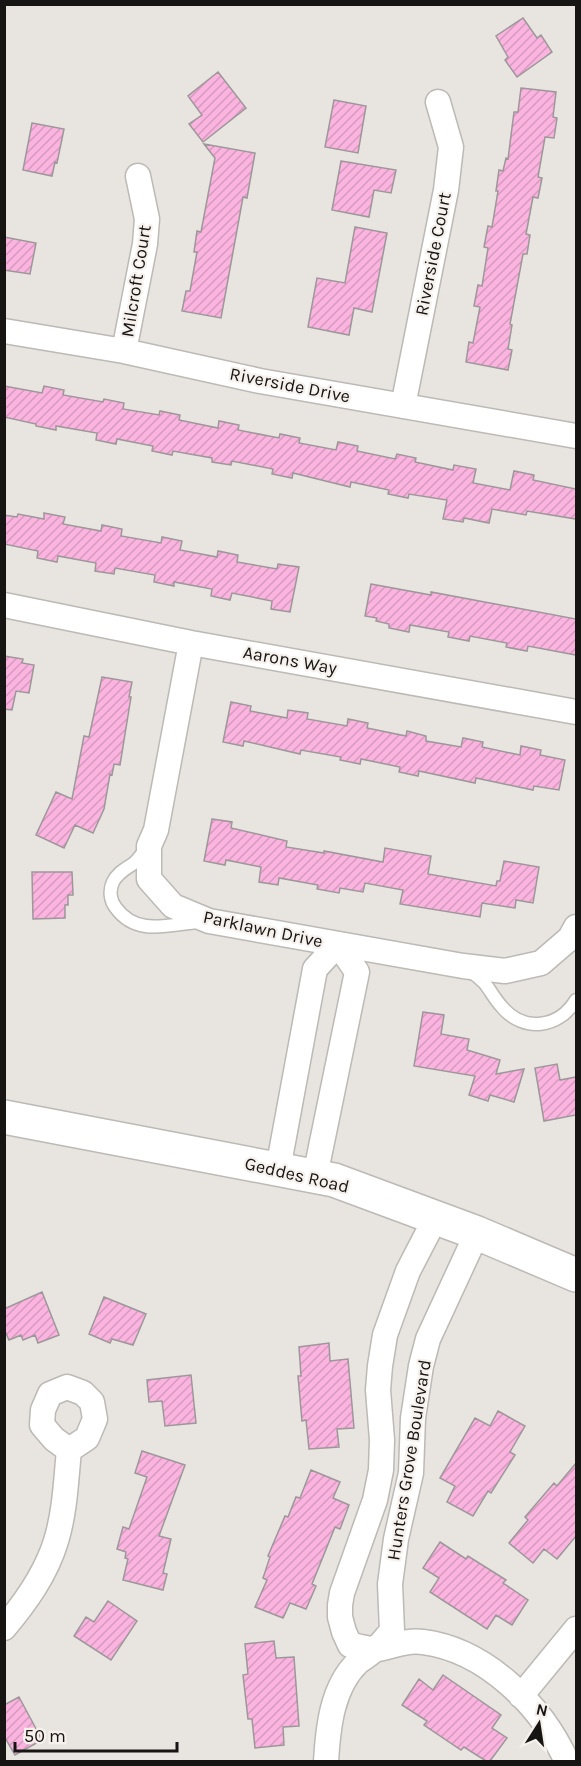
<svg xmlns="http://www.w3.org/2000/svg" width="581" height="1766" viewBox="0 0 581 1766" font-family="Karla,sans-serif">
  <defs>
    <pattern id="building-hatch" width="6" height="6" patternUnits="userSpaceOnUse" patternTransform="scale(1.5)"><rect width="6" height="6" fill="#fbb4df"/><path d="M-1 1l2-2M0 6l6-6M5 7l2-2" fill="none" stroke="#d69abe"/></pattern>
  </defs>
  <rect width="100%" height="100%" fill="#e8e4df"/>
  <path fill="url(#building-hatch)" stroke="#9d979a" stroke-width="1.5" d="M 523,18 L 537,38 L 541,35 L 552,52 L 517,77 L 505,60 L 508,57 L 496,36 Z
    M 218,72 L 246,108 L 203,142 L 189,124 L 202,115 L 188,96 Z
    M 521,88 L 556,92 L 553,117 L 557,118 L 554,138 L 545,137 L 538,177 L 542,178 L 538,198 L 533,197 L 526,234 L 530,235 L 527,254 L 523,254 L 510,324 L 512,325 L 508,349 L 512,350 L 508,370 L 466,362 L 469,342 L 473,343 L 480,307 L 474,306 L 478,285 L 482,286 L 488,248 L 484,247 L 488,226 L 492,227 L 498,191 L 496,191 L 499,170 L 503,171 L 506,158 L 508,159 L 514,112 L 518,112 Z
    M 334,100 L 366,106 L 358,153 L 325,147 Z
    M 32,123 L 64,129 L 57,163 L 55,162 L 52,176 L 23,170 Z
    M 204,144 L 255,153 L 247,198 L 243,197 L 221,318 L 182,311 L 186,291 L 190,291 L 197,252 L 194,252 L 197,231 L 201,232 L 215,158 Z
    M 341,161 L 396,170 L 391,193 L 374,190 L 369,217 L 332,210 Z
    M 355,227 L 387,233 L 372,312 L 354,308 L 349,335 L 308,327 L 317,278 L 345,283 Z
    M 4,237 L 36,243 L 30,274 L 4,270 Z
    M 4,386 L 42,393 L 44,386 L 64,390 L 63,395 L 103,402 L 104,399 L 124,403 L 123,409 L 159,415 L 160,411 L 180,415 L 179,420 L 218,428 L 219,421 L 239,425 L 238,430 L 279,438 L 280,434 L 300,438 L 299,443 L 336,450 L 338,442 L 358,446 L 357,451 L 395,459 L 397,454 L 416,458 L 415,462 L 453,470 L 454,465 L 476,469 L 473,483 L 510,490 L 514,471 L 534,475 L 533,480 L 576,489 L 576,519 L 527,511 L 526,515 L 492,509 L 489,523 L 464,518 L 463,522 L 443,519 L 447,500 L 409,494 L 408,498 L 388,494 L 389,490 L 351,482 L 350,487 L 293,473 L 292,478 L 272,474 L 273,469 L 232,461 L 231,465 L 212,462 L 212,458 L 173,451 L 172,455 L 152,451 L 153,446 L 117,439 L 116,444 L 96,440 L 97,433 L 56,426 L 56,430 L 36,426 L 36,424 L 4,417 Z
    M 44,513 L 65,517 L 63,524 L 101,531 L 102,525 L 122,529 L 121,536 L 161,543 L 162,537 L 182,541 L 180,550 L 217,557 L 218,551 L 238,555 L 237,562 L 277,569 L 278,564 L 299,567 L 290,612 L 271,609 L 272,601 L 232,593 L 230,600 L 211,596 L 212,589 L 174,582 L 174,586 L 154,582 L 155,575 L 115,568 L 114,574 L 95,571 L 96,563 L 58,556 L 57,562 L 37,558 L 38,551 L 4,544 L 4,515 L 17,517 L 18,514 L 44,519 Z
    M 371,584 L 431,595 L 431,592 L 576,619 L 576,655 L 528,646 L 527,651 L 506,647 L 507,643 L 470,636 L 469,641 L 448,637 L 449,632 L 410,625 L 409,632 L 389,628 L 389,624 L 376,621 L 377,618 L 365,616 Z
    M 4,656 L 23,659 L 22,663 L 34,665 L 29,693 L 16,691 L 12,710 L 4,709 Z
    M 102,677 L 132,682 L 129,697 L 131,697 L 120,765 L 114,764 L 112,775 L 110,774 L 104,809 L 93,833 L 75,825 L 64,848 L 36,835 L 56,792 L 72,799 L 84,736 L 89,737 Z
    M 231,702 L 251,706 L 250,711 L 287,718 L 288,710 L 308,713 L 307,719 L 347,726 L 348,719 L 368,723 L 367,728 L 406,736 L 407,731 L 426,736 L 426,741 L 461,747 L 463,738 L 483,742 L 482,747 L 520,755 L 521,746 L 541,750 L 540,755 L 565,760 L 559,790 L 534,786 L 533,790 L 476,778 L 475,783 L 419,771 L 418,776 L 399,772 L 400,767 L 361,759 L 360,764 L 340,760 L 341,757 L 301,750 L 300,754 L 244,741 L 243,746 L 223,742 Z
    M 212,819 L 232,822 L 231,828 L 287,841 L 286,847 L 324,853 L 324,851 L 383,862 L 385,848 L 431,856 L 428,874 L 496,886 L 497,881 L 500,881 L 504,861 L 539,867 L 533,903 L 516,900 L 515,908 L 482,903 L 480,917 L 400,904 L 403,890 L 365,883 L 363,892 L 340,888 L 339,893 L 317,889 L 318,885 L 279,878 L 278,885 L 259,882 L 261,867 L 226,860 L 225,865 L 204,861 Z
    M 32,872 L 72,872 L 73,895 L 68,895 L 68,905 L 65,905 L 65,918 L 33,919 Z
    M 423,1012 L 444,1015 L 441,1034 L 469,1039 L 467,1050 L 500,1060 L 496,1074 L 524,1069 L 514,1102 L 490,1095 L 488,1101 L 469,1095 L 475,1076 L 414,1066 Z
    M 557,1064 L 560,1080 L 576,1077 L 576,1115 L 544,1121 L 535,1068 Z
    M 42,1292 L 59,1335 L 38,1343 L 35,1335 L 23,1340 L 21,1335 L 9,1340 L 4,1329 L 4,1309 Z
    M 104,1297 L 146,1314 L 133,1345 L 112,1339 L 110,1343 L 89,1334 Z
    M 329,1343 L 330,1361 L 348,1359 L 354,1428 L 337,1429 L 339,1447 L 309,1449 L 306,1420 L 302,1421 L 298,1376 L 301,1376 L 299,1347 Z
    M 191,1375 L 196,1423 L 165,1426 L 162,1401 L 149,1402 L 147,1380 Z
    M 498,1411 L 525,1426 L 510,1452 L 515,1455 L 491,1493 L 488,1491 L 473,1516 L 447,1502 L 455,1486 L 440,1478 L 475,1418 L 490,1426 Z
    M 142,1451 L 185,1465 L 159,1536 L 171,1539 L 163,1573 L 167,1574 L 163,1590 L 123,1580 L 128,1559 L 125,1558 L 126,1552 L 117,1549 L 123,1527 L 129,1529 L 147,1477 L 135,1473 Z
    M 576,1463 L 576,1536 L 557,1559 L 544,1549 L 533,1563 L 509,1543 L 528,1520 L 525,1517 L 554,1483 L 557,1486 Z
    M 311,1470 L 340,1482 L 333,1498 L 349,1505 L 340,1529 L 335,1527 L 312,1584 L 316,1586 L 306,1609 L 290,1603 L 283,1618 L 255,1607 L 267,1580 L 263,1578 L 270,1557 L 268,1556 L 285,1516 L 288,1517 L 296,1497 L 300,1498 Z
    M 440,1542 L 466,1559 L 468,1556 L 506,1580 L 503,1583 L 528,1600 L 512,1625 L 496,1615 L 487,1629 L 430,1592 L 439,1578 L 423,1568 Z
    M 108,1601 L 137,1621 L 111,1660 L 74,1636 L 86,1617 L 94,1622 Z
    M 274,1641 L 276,1658 L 294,1657 L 299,1726 L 283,1727 L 284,1745 L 255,1748 L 252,1719 L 248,1719 L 243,1675 L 248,1674 L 245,1644 Z
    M 443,1675 L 501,1715 L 492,1728 L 507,1738 L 490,1761 L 486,1761 L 464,1747 L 461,1750 L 424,1725 L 427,1721 L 402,1705 L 419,1679 L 433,1690 Z
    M 19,1697 L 42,1740 L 15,1755 L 4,1736 L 4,1705 Z"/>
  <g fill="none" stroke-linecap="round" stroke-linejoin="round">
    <defs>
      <path id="lane" d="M 146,849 C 142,853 139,859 134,863 C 126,869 118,872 113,882 C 109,890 110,901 116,908 C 137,937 170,924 199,922
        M 471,972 C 488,982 490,994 502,1007 C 524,1033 559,1028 576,1000"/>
      <path id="street" d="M 4,331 L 124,351 L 260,381 L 576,436
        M 124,351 L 145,244 L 147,219 L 138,176
        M 403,406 L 446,190 L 451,147 L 438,102
        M 4,605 L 191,643 L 576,712
        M 191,643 L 156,830 L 149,846 L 149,879 L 173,906 L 209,921 L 463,966 L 505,971 L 541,963 L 570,938 L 576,927
        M 278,1169 L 315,969 L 338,944 L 357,972 L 315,1176
        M 436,1217 L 408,1271 L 385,1335 L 380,1366 L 378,1390 L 382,1440 L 381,1470 L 375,1500 L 342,1593 L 340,1605 L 340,1617 L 344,1632 L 350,1645 C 359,1646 370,1650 378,1649 C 395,1646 404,1640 423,1642 C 486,1650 542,1706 567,1762
        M 67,1387 L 83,1393 L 92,1402 L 95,1419 L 87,1438 L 69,1450 L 54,1439 L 42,1425 L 43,1410 L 50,1394 Z
        M 4,1628 C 26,1602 46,1574 56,1541 C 65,1512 66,1480 69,1450
        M 521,1696 L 576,1629
        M 326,1762 C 328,1727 332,1687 358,1662 C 363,1658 369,1655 373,1651 C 381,1645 386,1637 392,1631 L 390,1584 L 396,1539 L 411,1473 L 413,1418 L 421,1366 L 428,1339 L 477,1233"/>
      <path id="secondary" d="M 4,1117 L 334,1180 L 477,1233 L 576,1275"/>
    </defs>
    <use href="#lane" stroke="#bdb9b5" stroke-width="15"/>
    <use href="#street" stroke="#bdb9b5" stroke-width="27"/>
    <use href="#secondary" stroke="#bdb9b5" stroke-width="36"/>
    <use href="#lane" stroke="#fff" stroke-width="12"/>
    <use href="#street" stroke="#fff" stroke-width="24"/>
    <use href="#secondary" stroke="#fff" stroke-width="33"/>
  </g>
  <g text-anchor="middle" stroke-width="4.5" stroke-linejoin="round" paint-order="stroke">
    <g font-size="18" fill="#171513" stroke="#f6f1ec">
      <text transform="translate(433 254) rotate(-79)" y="6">Riverside Court</text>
      <text transform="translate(136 281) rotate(-81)" y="6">Milcroft Court</text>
      <text transform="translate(290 385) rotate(11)" y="6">Riverside Drive</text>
      <text transform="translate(290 660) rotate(10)" y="6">Aarons Way</text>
      <text transform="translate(263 929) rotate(12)" y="6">Parklawn Drive</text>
      <text transform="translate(297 1175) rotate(13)" y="6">Geddes Road</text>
      <text transform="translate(409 1460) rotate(-81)" y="6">Hunters Grove Boulevard</text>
    </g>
  </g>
  <rect width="581" height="1766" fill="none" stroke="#171513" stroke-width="12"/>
  <g transform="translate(539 1724) rotate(12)" stroke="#f6f1ec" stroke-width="4.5" paint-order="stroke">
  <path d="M0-4.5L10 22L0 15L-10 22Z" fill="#171513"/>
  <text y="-9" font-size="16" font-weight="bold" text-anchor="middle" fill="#171513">N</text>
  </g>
  <path d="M15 1742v9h162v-9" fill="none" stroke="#171513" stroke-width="3"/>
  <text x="24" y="1742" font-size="18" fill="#171513" stroke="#f6f1ec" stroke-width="4.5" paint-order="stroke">50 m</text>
</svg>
